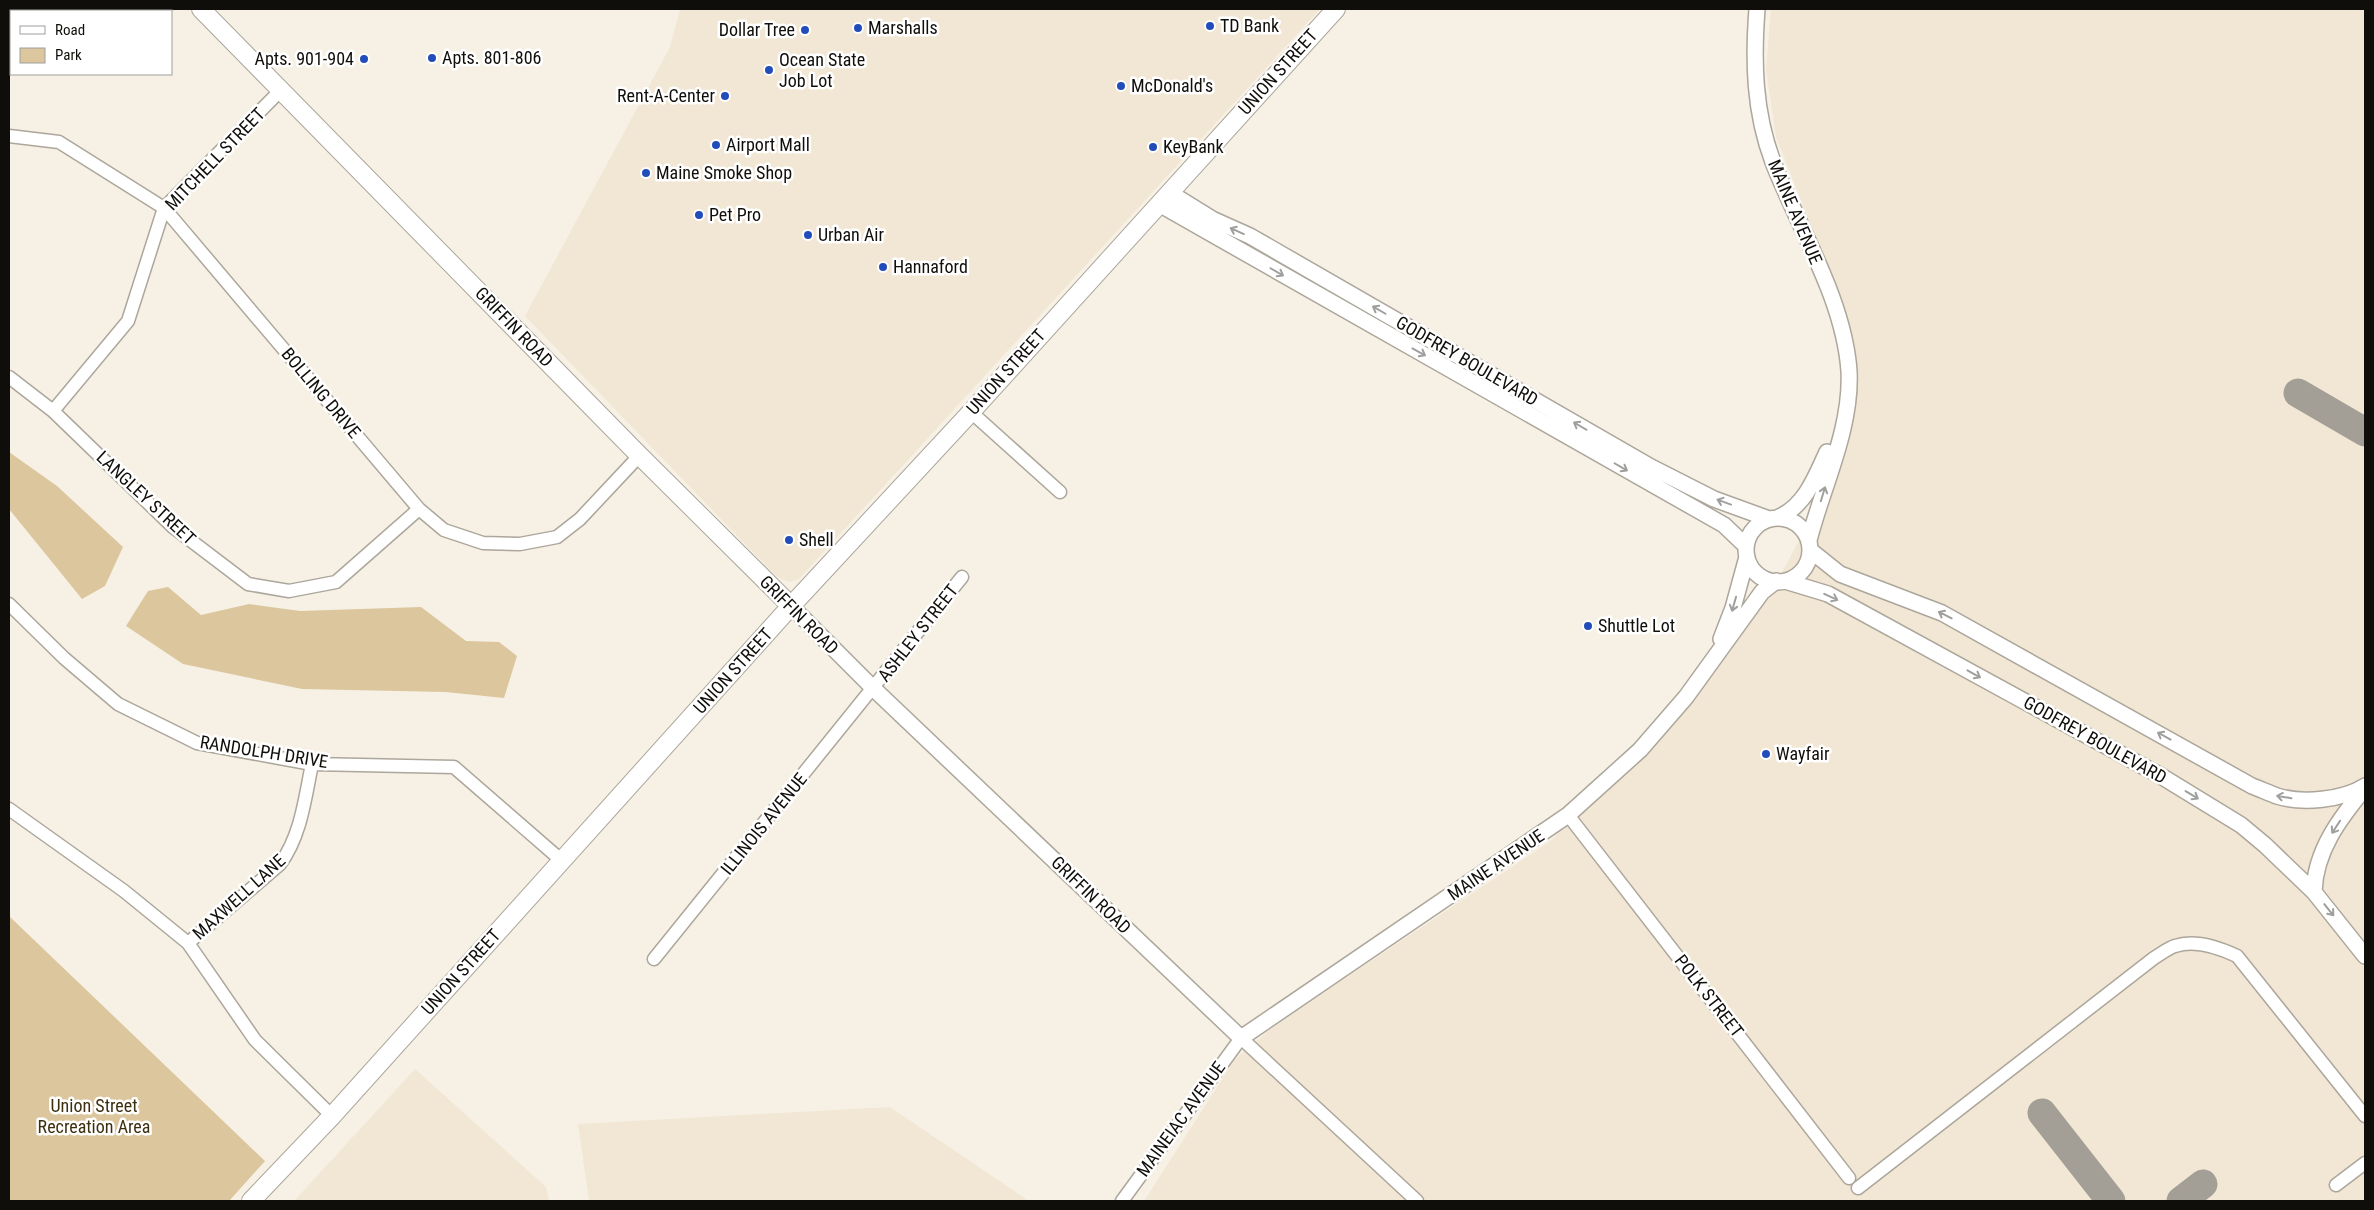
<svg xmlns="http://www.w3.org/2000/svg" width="2374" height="1210" viewBox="0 0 2374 1210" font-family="'Roboto Condensed',sans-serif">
  <rect width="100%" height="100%" fill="#f7f1e5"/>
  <path fill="#f1e7d4" d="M 680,9 L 1320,9 L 799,579 L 789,582 L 777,577 L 525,316 L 670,47 Z
    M 1771,9 L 2365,9 L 2365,1201 L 1144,1201 L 1235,1059 L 1274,1026 L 1552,840 L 1775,585 L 1823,496 L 1850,432 L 1857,398 L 1857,366 L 1846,320 L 1831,277 L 1776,137 L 1766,69 Z
    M 415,1069 L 546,1187 L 549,1201 L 294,1201 Z
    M 890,1107 L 1029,1201 L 589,1201 L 578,1124 Z"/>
  <path fill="#dbc69d" d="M 9,452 L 57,486 L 123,547 L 105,586 L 82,599 L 9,509 Z
    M 168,587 L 201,615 L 249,604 L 300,611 L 421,607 L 466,641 L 499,642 L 517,656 L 504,698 L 446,692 L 302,689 L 183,664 L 126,626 L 148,591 Z
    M 9,916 L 265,1161 L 229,1201 L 9,1201 Z"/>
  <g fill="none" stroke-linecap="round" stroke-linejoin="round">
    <path stroke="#a49f96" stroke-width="29" d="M 2298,393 L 2365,432
      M 2042,1113 L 2111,1201
      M 2181,1201 L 2203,1184"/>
    <defs>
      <path id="minor" d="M 9,136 L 59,142 L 164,208 L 419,509 L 444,530 L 483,543 L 520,544 L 557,537 L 580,519 L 640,455
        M 9,377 L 53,411 L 173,527 L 248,584 L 289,591 L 336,582 L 419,509
        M 53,411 L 128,321 L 164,208 L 281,90
        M 971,412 L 1060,492
        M 9,604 L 64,658 L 118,704 L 197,743 L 312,764 L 454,767 L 561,860
        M 9,809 L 124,891 L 188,943 L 255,1040 L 332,1116
        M 1568,815 L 1849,1178
        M 188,943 L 280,864 C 301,836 305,798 312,764
        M 654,959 L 962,577
        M 2336,1185 L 2365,1163
        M 1858,1188 L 2154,958 C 2161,954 2168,948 2175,946 C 2195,939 2218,947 2237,956 L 2365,1116
        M 1122,1201 L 1241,1038 L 1417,1201"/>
      <path id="tertiary" d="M 1757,9 C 1753,61 1754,112 1773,162 C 1799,229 1844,299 1849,371 C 1852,428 1823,486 1809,540
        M 1170,193 L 1212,219 L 1250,236 L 1651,467 L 1714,499 L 1769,519
        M 1159,204 L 1724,525 L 1746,546
        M 1779,517 C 1805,506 1816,476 1827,452
        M1746 550a32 32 0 1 1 64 0a32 32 0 1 1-64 0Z
        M 1810,550 L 1840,574 L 1942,613 L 2252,786 C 2260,789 2269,793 2277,796 C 2302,804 2343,800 2365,786
        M 1785,581 L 1828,594 L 2161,776 L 2241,825 L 2265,845 L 2314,892 L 2365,956
        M 791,606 L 874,689 L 1241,1038 L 1568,815 L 1640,750 L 1686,697 L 1762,592 L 1776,581
        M 1721,639 L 1733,608 L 1747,557
        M 2314,892 C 2315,851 2340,818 2365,788"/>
      <path id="secondary" d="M 201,9 L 637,453 L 791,606
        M 251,1201 L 332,1116 L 791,606 L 971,412 L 1336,9"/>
    </defs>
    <use href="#minor" stroke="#aca69b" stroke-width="15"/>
    <use href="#tertiary" stroke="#aca69b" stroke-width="18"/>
    <use href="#secondary" stroke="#aca69b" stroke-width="20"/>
    <use href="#minor" stroke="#fff" stroke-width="12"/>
    <use href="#tertiary" stroke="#fff" stroke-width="15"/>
    <use href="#secondary" stroke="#fff" stroke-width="18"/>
  </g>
  <defs><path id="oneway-shaft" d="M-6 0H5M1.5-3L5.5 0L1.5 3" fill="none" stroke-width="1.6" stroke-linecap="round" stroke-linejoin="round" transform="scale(1.25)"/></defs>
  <g stroke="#9f9f9d">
    <use href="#oneway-shaft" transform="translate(1237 231) rotate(-156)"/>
    <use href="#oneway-shaft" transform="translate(1277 272) rotate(30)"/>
    <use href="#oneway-shaft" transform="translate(1379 310) rotate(-150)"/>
    <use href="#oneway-shaft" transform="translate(1419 352) rotate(29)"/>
    <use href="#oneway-shaft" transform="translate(1580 426) rotate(-150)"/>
    <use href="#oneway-shaft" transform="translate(1621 467) rotate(30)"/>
    <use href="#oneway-shaft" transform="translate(1823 494) rotate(-73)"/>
    <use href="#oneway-shaft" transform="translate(1724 502) rotate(-160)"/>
    <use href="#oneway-shaft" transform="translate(1831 597) rotate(25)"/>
    <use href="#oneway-shaft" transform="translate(1734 604) rotate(106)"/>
    <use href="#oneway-shaft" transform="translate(1945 615) rotate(-153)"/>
    <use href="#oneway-shaft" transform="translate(1974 674) rotate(29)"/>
    <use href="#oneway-shaft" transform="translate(2164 736) rotate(-151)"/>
    <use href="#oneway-shaft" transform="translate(2192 795) rotate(31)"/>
    <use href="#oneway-shaft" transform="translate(2284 797) rotate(-170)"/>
    <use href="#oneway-shaft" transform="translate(2336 827) rotate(123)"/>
    <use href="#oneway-shaft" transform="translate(2329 910) rotate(51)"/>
  </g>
  <g fill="#214cba" stroke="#fff" stroke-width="2">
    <circle cx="1210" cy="26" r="5"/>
    <circle cx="858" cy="28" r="5"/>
    <circle cx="805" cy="30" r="5"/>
    <circle cx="432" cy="58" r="5"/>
    <circle cx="364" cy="59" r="5"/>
    <circle cx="769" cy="70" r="5"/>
    <circle cx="1121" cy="86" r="5"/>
    <circle cx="725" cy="96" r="5"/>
    <circle cx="716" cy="145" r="5"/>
    <circle cx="1153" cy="147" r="5"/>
    <circle cx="646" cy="173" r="5"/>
    <circle cx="699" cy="215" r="5"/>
    <circle cx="808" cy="235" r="5"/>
    <circle cx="883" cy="267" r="5"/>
    <circle cx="789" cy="540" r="5"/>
    <circle cx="1588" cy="626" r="5"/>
    <circle cx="1766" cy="754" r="5"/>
  </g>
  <g text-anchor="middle" stroke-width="5" stroke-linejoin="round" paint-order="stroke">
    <g font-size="18" fill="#100e0a" stroke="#fff" text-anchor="start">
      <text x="1220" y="32">TD Bank</text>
      <text x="868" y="34">Marshalls</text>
      <text x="795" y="36" text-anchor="end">Dollar Tree</text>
      <text x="442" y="64">Apts. 801-806</text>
      <text x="354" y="65" text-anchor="end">Apts. 901-904</text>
      <text x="779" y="66">Ocean State<tspan x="779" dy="21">Job Lot</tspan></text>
      <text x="1131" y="92">McDonald's</text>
      <text x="715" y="102" text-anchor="end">Rent-A-Center</text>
      <text x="726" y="151">Airport Mall</text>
      <text x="1163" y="153">KeyBank</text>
      <text x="656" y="179">Maine Smoke Shop</text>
      <text x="709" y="221">Pet Pro</text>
      <text x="818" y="241">Urban Air</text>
      <text x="893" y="273">Hannaford</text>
      <text x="799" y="546">Shell</text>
      <text x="1598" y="632">Shuttle Lot</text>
      <text x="1776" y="760">Wayfair</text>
    </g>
    <g font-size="18" fill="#100e0a" stroke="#fff">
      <text transform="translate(1278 72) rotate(-48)" y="6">UNION STREET</text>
      <text transform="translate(215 159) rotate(-46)" y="6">MITCHELL STREET</text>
      <text transform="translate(1795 212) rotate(67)" y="6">MAINE AVENUE</text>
      <text transform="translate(514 327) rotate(46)" y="6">GRIFFIN ROAD</text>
      <text transform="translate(1467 361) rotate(30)" y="6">GODFREY BOULEVARD</text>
      <text transform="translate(1006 372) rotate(-48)" y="6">UNION STREET</text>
      <text transform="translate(321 393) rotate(50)" y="6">BOLLING DRIVE</text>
      <text transform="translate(146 498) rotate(43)" y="6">LANGLEY STREET</text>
      <text transform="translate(799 615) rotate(45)" y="6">GRIFFIN ROAD</text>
      <text transform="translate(918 633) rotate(-52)" y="6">ASHLEY STREET</text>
      <text transform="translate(733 671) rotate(-48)" y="6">UNION STREET</text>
      <text transform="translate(2095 740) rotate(29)" y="6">GODFREY BOULEVARD</text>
      <text transform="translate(264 752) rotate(9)" y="6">RANDOLPH DRIVE</text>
      <text transform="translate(764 824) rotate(-51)" y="6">ILLINOIS AVENUE</text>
      <text transform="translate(1496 865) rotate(-34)" y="6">MAINE AVENUE</text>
      <text transform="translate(1091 895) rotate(44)" y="6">GRIFFIN ROAD</text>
      <text transform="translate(239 897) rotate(-42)" y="6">MAXWELL LANE</text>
      <text transform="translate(461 972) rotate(-48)" y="6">UNION STREET</text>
      <text transform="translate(1709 996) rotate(52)" y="6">POLK STREET</text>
      <text transform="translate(1181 1119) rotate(-54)" y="6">MAINEIAC AVENUE</text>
    </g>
    <g font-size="18" fill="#3d2e0e" stroke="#fff">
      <text x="94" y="1112">Union Street<tspan x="94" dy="21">Recreation Area</tspan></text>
    </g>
  </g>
  <rect width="2374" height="1210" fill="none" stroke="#100e0a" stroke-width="20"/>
  <rect x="10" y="10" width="162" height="65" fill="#ffffff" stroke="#9f9f9d"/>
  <rect x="20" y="26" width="25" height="8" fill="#ffffff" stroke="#9f9f9d"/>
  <text x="55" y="35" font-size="15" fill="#100e0a">Road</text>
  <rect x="20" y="48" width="25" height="15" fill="#dbc69d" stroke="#9f9f9d"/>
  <text x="55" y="60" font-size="15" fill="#100e0a">Park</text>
</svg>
